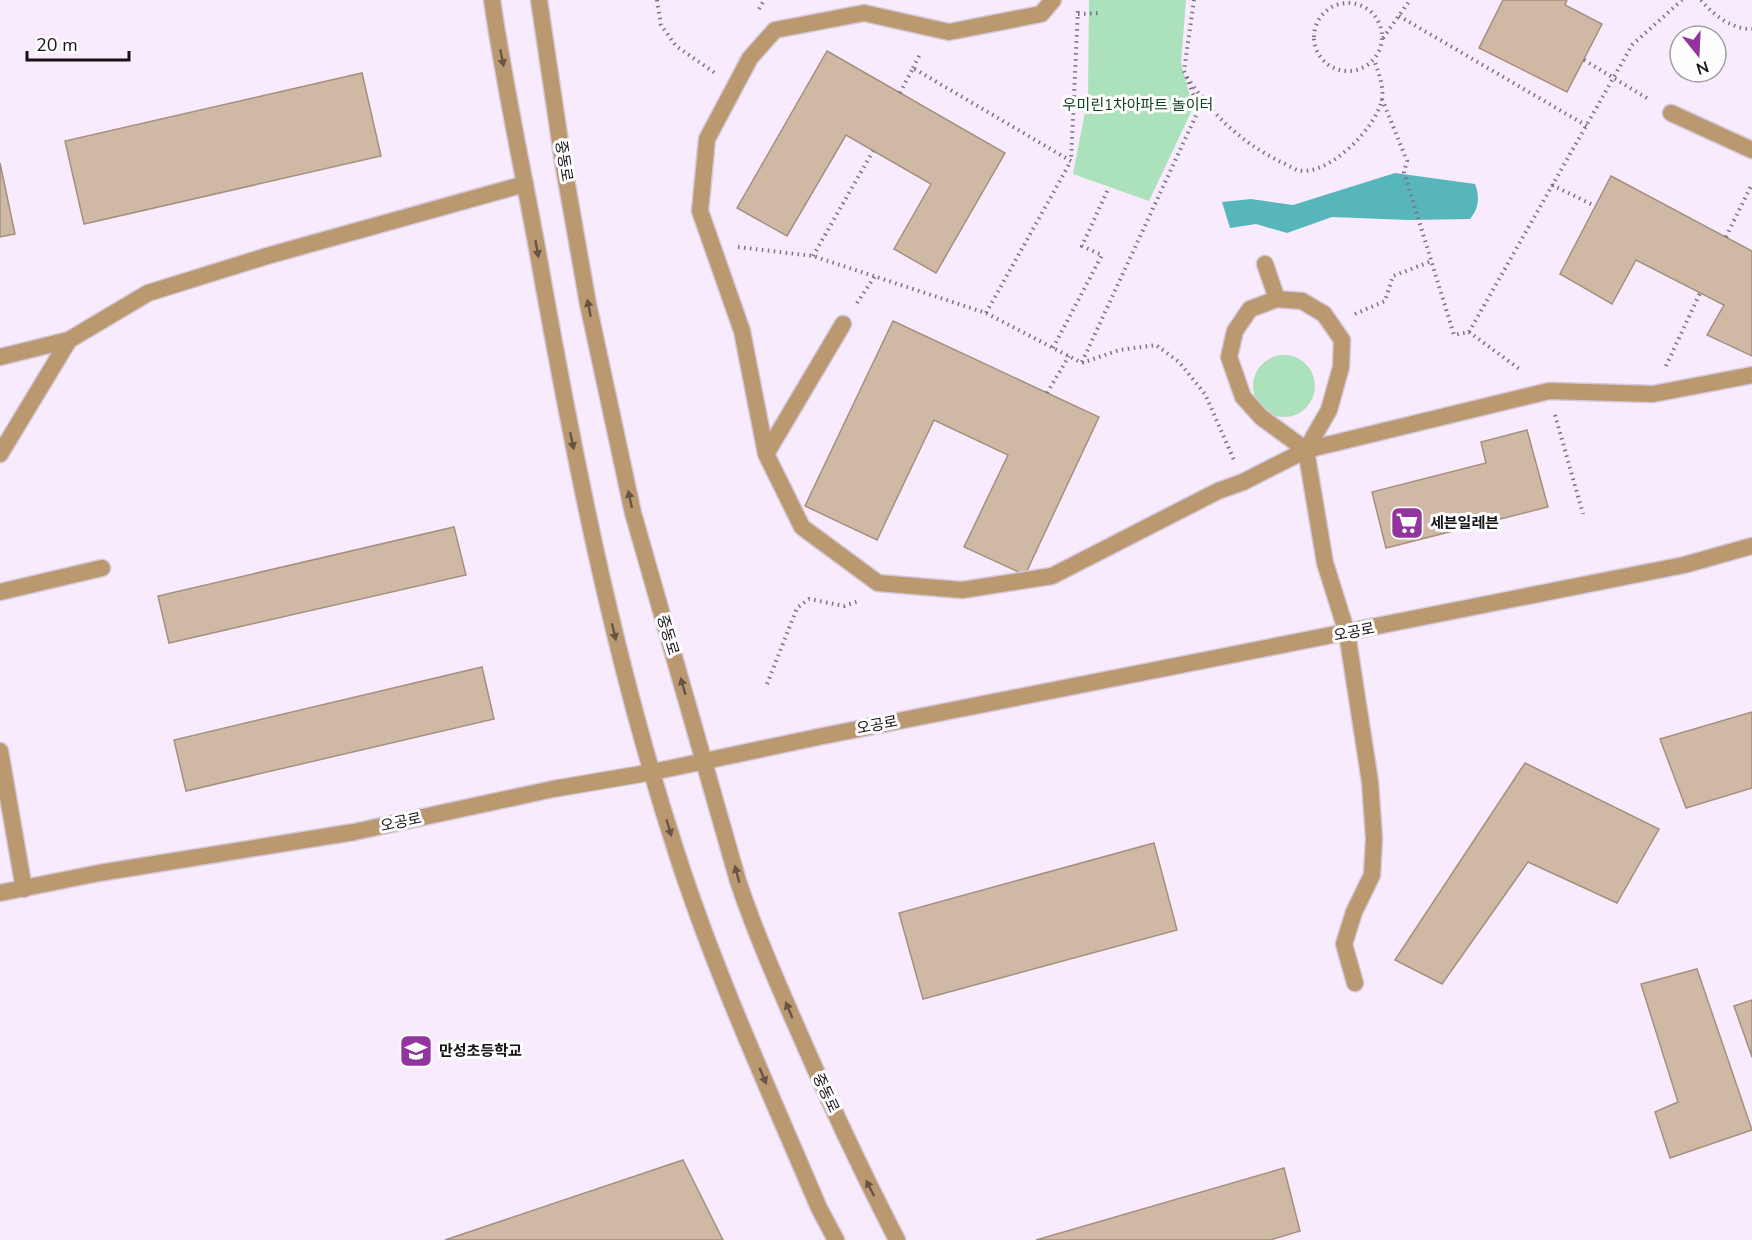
<svg xmlns="http://www.w3.org/2000/svg" width="1752" height="1240" viewBox="0 0 1752 1240" font-family="'Nunito Sans','Noto Sans KR',sans-serif">
  <rect width="100%" height="100%" fill="#f9ebfe"/>
  <path fill="#abe1bb" d="M 1089,0 L 1186,0 L 1181,63 L 1193,108 L 1149,201 L 1073,174 L 1088,96 Z
    M1253 386a31 31 0 1 1 62 0a31 31 0 1 1-62 0Z"/>
  <path fill="#56b6bc" d="M 1395,173 L 1475,184 C 1480,197 1479,208 1470,219 L 1408,220 L 1332,217 L 1287,233 L 1256,224 L 1230,228 L 1222,202 L 1251,199 L 1293,205 Z"/>
  <path fill="#cfb9a5" stroke="#a5907e" stroke-width="1.5" d="M 1503,0 L 1567,0 L 1565,5 L 1602,24 L 1567,92 L 1479,48 Z
    M 827,51 L 1005,153 L 936,273 L 894,249 L 931,184 L 846,135 L 787,236 L 737,208 Z
    M 362,73 L 381,156 L 84,224 L 65,141 Z
    M 0,163 L 15,234 L 0,237 Z
    M 1611,176 L 1752,251 L 1752,356 L 1707,335 L 1724,305 L 1636,260 L 1612,304 L 1560,274 Z
    M 893,321 L 1099,417 L 1025,575 L 964,547 L 1008,455 L 934,420 L 877,540 L 805,506 Z
    M 1527,430 L 1548,507 L 1386,548 L 1372,492 L 1486,463 L 1481,442 Z
    M 454,527 L 466,575 L 169,643 L 158,596 Z
    M 482,667 L 494,719 L 186,791 L 174,740 Z
    M 1752,712 L 1752,788 L 1686,808 L 1660,739 Z
    M 1525,763 L 1659,829 L 1617,903 L 1528,862 L 1442,984 L 1395,960 Z
    M 1154,843 L 1177,930 L 923,999 L 899,913 Z
    M 1697,969 L 1752,1130 L 1670,1158 L 1655,1112 L 1678,1102 L 1641,984 Z
    M 1752,1000 L 1752,1057 L 1734,1006 Z
    M 683,1160 L 723,1240 L 445,1240 Z
    M 1284,1168 L 1300,1231 L 1270,1240 L 1036,1240 Z"/>
  <g fill="none" stroke-linecap="round" stroke-linejoin="round">
    <defs>
      <path id="service" d="M 1053,0 L 1041,14 L 949,32 L 864,13 L 775,30 L 750,58 L 707,139 L 700,211 L 742,331 L 766,454 L 802,527 L 878,583 L 962,590 L 1052,576 L 1218,491 L 1243,482 L 1306,450 L 1329,410 L 1341,367 L 1342,340 L 1324,314 L 1302,301 L 1277,299 L 1265,264
        M 1671,113 L 1752,150
        M 1277,299 L 1250,309 L 1235,331 L 1229,357 L 1243,397 L 1261,417 L 1306,450
        M 0,357 L 69,340
        M 0,454 L 69,340 L 148,293 L 267,256 L 525,184
        M 766,454 L 843,324
        M 0,592 L 102,568
        M 0,751 L 24,889
        M 1355,983 L 1344,944 L 1354,912 L 1372,875 L 1374,838 L 1370,782 L 1347,633 L 1325,563 L 1306,450 L 1549,391 L 1653,394 L 1752,375"/>
      <path id="minor" d="M 492,0 C 504,83 522,166 537,248 C 573,452 612,654 676,851 C 715,973 769,1090 819,1208 L 836,1240
        M 539,0 L 563,162 L 588,304 L 633,513 L 738,881 C 754,929 774,975 794,1021 C 826,1095 860,1168 897,1240
        M 0,893 L 99,873 L 354,832 L 553,789 L 653,772 L 818,737 L 1684,565 L 1752,546"/>
    </defs>
    <use href="#service" stroke="#d5c8d9" stroke-width="19"/>
    <use href="#minor" stroke="#d5c8d9" stroke-width="19"/>
    <path stroke="#7c737f" stroke-width="4" stroke-dasharray="1.5 4.5" stroke-linecap="butt" d="M 657,0 L 661,25 L 676,46 L 715,73
      M 1701,0 C 1712,14 1733,30 1752,29
      M1314 37a34 34 0 1 1 68 0a34 34 0 1 1-68 0Z
      M 759,9 L 764,0
      M 1078,14 L 1100,13
      M 1399,16 L 1587,126
      M 1383,38 L 1410,0
      M 1584,60 L 1650,100
      M 913,68 L 921,52
      M 1187,77 C 1212,114 1240,142 1281,162 C 1286,164 1292,168 1297,170 C 1328,178 1377,127 1382,99 C 1384,85 1378,72 1374,59
      M 900,93 L 913,68 L 1071,161 L 1078,10
      M 1382,99 L 1407,161 L 1404,172 L 1454,335 L 1469,332 L 1522,371
      M 1552,185 L 1595,206
      M 1726,237 L 1752,184
      M 738,247 L 813,256 L 986,313 L 1082,363 L 1119,350 L 1156,345 L 1179,362 L 1205,394 L 1234,460
      M 813,256 L 873,151
      M 857,303 L 875,276
      M 986,313 L 1071,161
      M 1355,314 L 1385,301 L 1393,276 L 1432,261
      M 1469,332 L 1632,45 L 1682,0
      M 1053,348 L 1102,255 L 1082,246 L 1109,187
      M 1082,362 L 1199,109 L 1184,71 L 1194,0
      M 1666,366 L 1700,293
      M 1047,393 L 1069,356
      M 1555,415 L 1583,514
      M 767,684 L 797,608 L 809,599 L 844,606 L 859,601"/>
    <use href="#service" stroke="#ba9971" stroke-width="16"/>
    <use href="#minor" stroke="#ba9971" stroke-width="16"/>
  </g>
  <defs><path id="oneway-solid" d="M-6-.8H1V-3.2L6.5 0L1 3.2V.8H-6Z" transform="scale(1.5)"/></defs>
  <g fill="#685444">
    <use href="#oneway-solid" transform="translate(502 58) rotate(79)"/>
    <use href="#oneway-solid" transform="translate(537 249) rotate(80)"/>
    <use href="#oneway-solid" transform="translate(589 308) rotate(-101)"/>
    <use href="#oneway-solid" transform="translate(572 441) rotate(78)"/>
    <use href="#oneway-solid" transform="translate(630 499) rotate(-102)"/>
    <use href="#oneway-solid" transform="translate(614 632) rotate(77)"/>
    <use href="#oneway-solid" transform="translate(683 686) rotate(-106)"/>
    <use href="#oneway-solid" transform="translate(669 828) rotate(74)"/>
    <use href="#oneway-solid" transform="translate(737 874) rotate(-105)"/>
    <use href="#oneway-solid" transform="translate(789 1010) rotate(-113)"/>
    <use href="#oneway-solid" transform="translate(763 1076) rotate(67)"/>
    <use href="#oneway-solid" transform="translate(870 1188) rotate(-117)"/>
  </g>
  <defs>
    <symbol id="supermarket-square" viewBox="-11 -11 22 22"><rect x="-9" y="-9" width="18" height="18" rx="4" fill="#92349e" stroke="#fefefe"/><path d="M-6-5.5h2.5l.6 2H6L4.5 2H-2.5L-4.4-4H-6ZM-1.5 3.2a1.3 1.3 0 1 0 .1 0ZM3 3.2a1.3 1.3 0 1 0 .1 0Z" fill="#fff"/></symbol>
    <symbol id="school-square" viewBox="-11 -11 22 22"><rect x="-9" y="-9" width="18" height="18" rx="4" fill="#92349e" stroke="#fefefe"/><path d="M0-5L7-2L0 1L-7-2ZM-4 1L0 2.5L4 1V4Q0 6-4 4Z" fill="#fff"/></symbol>
  </defs>
  <g fill-rule="evenodd">
    <use href="#supermarket-square" x="1388" y="504" width="38" height="38"/>
    <use href="#school-square" x="397" y="1032" width="38" height="38"/>
  </g>
  <g text-anchor="middle" stroke-width="6" stroke-linejoin="round" paint-order="stroke">
    <g font-size="15" fill="#104225" stroke="#fefefe">
      <text x="1138" y="110">우미린1차아파트 놀이터</text>
    </g>
    <g font-size="15" fill="#161017" stroke="#fefefe">
      <text transform="translate(564 161) rotate(81)" y="5">중동로</text>
      <text transform="translate(1354 632) rotate(-11)" y="5">오공로</text>
      <text transform="translate(668 635) rotate(73)" y="5">중동로</text>
      <text transform="translate(877 725) rotate(-11)" y="5">오공로</text>
      <text transform="translate(401 822) rotate(-12)" y="5">오공로</text>
      <text transform="translate(826 1093) rotate(65)" y="5">중동로</text>
    </g>
    <g font-size="15" font-weight="bold" fill="#161017" stroke="#fefefe" text-anchor="start">
      <text x="1430" y="528">세븐일레븐</text>
      <text x="439" y="1056">만성초등학교</text>
    </g>
  </g>
  <g transform="translate(1698 54) rotate(162)"><circle r="28" fill="#fefefe" stroke="#a19fa2" stroke-width="1.5"/>
  <path d="M0-4.5L10 22L0 15L-10 22Z" fill="#92349e"/>
  <text y="-9" font-size="16" font-weight="bold" text-anchor="middle" fill="#161017">N</text>
  </g>
  <path d="M27 51v9h102v-9" fill="none" stroke="#161017" stroke-width="3"/>
  <text x="36" y="51" font-size="18" fill="#161017" stroke="#fefefe" stroke-width="4.5" paint-order="stroke">20 m</text>
</svg>
